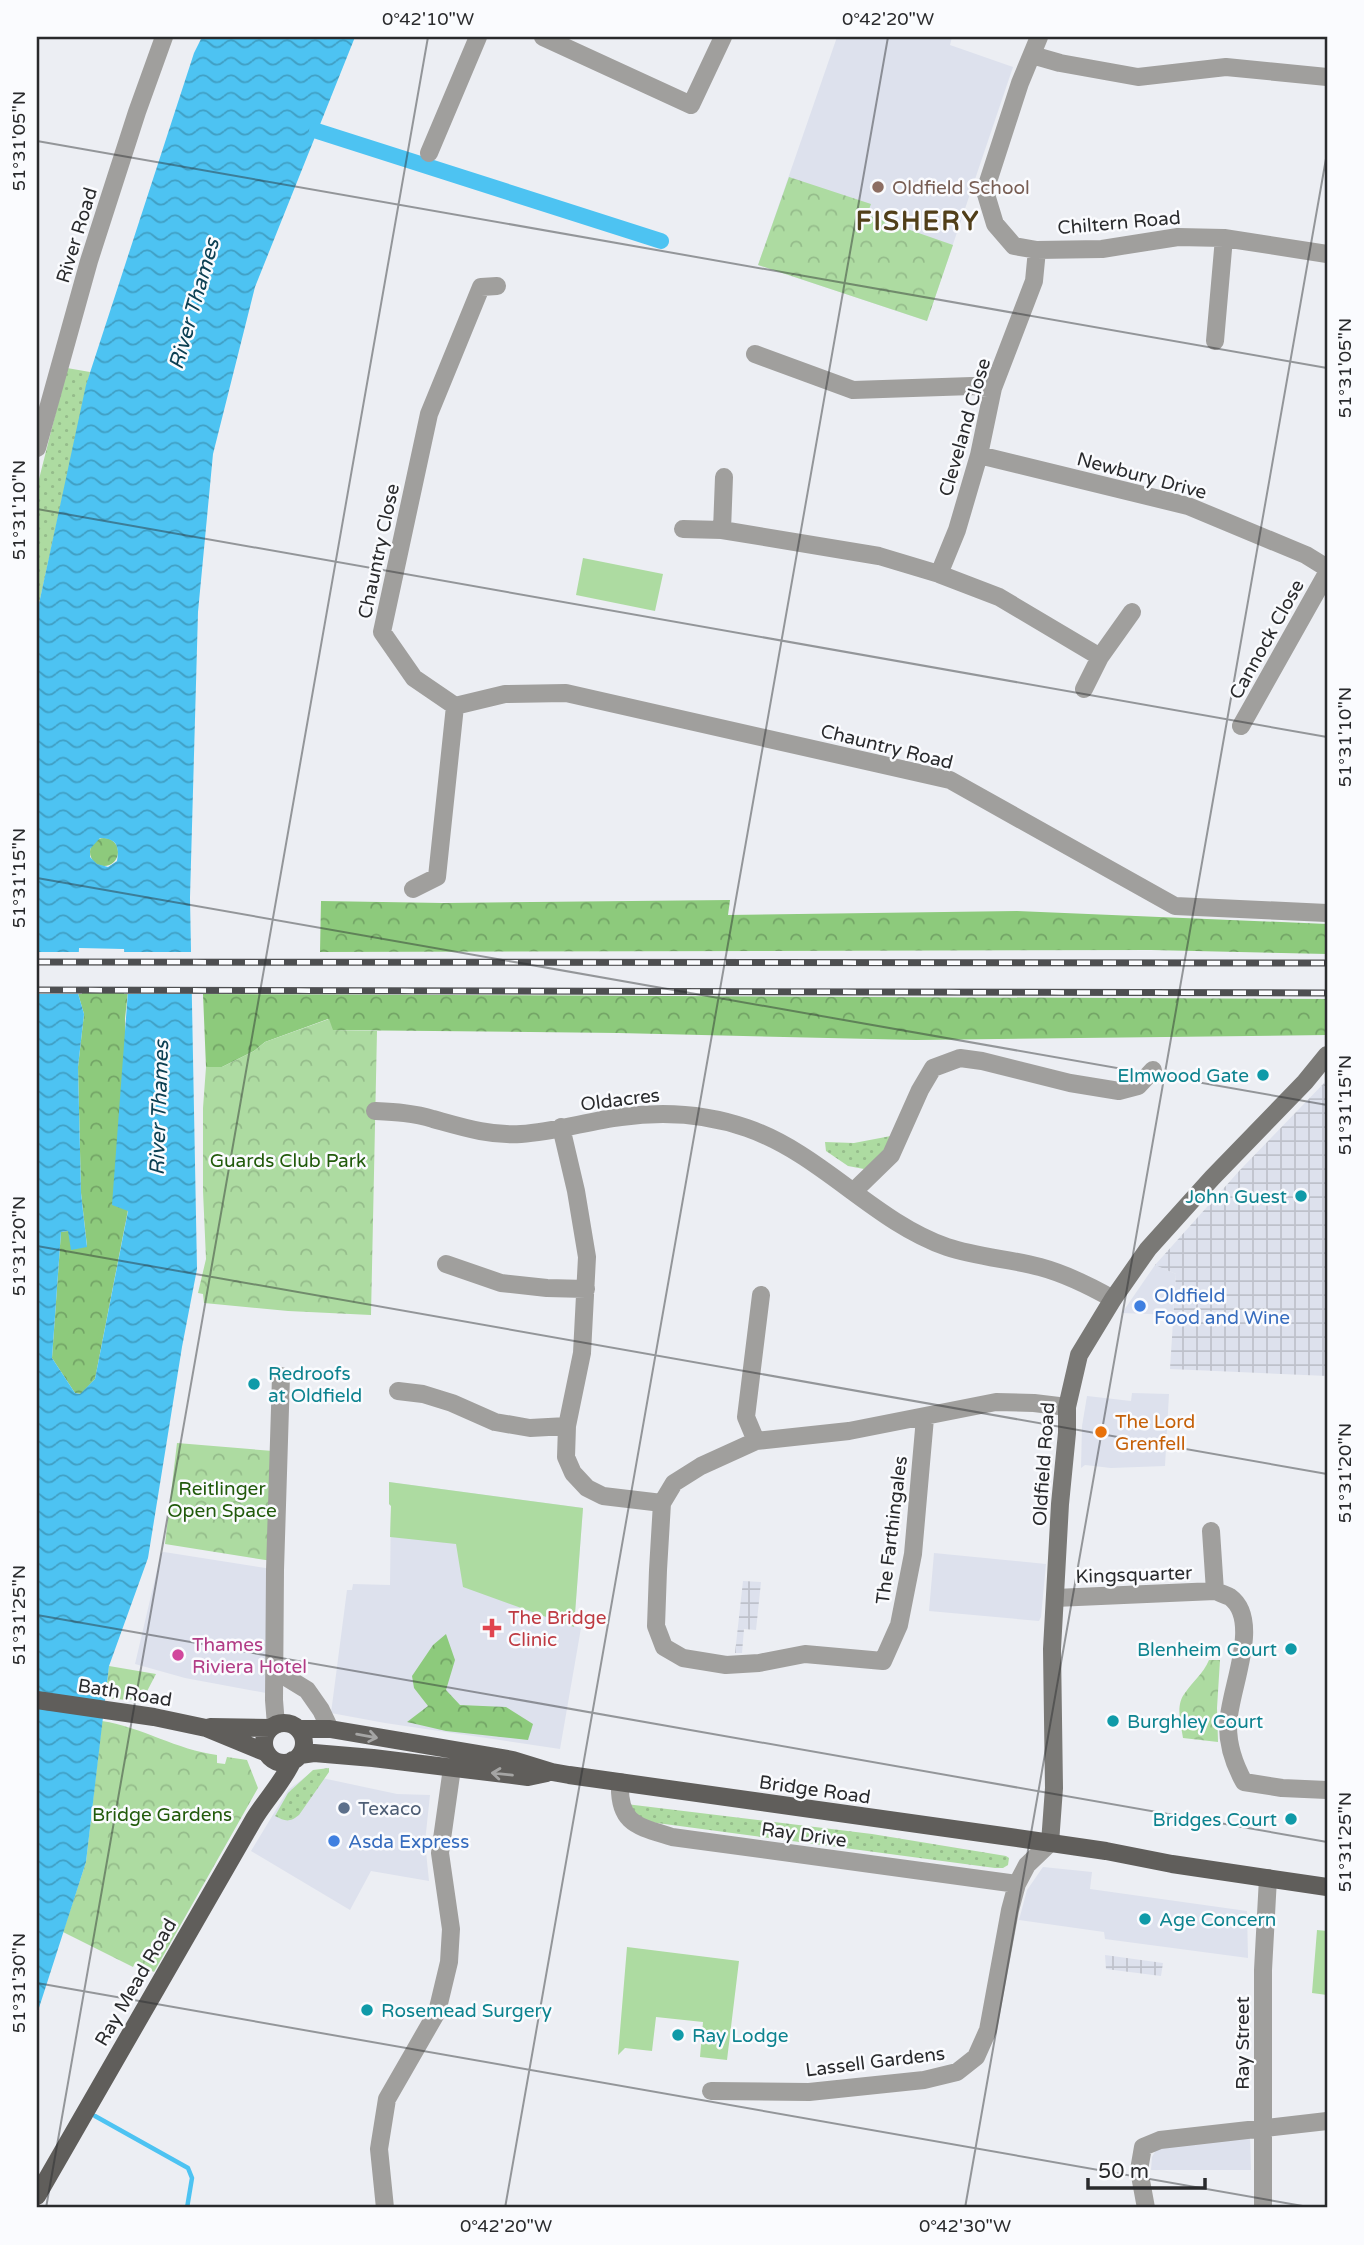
<svg xmlns="http://www.w3.org/2000/svg" width="1364" height="2245" viewBox="0 0 1364 2245" font-family="'Varela Round',sans-serif">
  <defs>
    <pattern id="industrial-grid" width="8" height="8" patternUnits="userSpaceOnUse" patternTransform="scale(1.75)"><rect width="8" height="8" fill="#dde1ed"/><path d="M0 4h8M4 0v8" fill="none" stroke="#bec1cb"/></pattern>
    <pattern id="grass-dots" width="8" height="8" patternUnits="userSpaceOnUse" patternTransform="scale(1.75)"><rect width="8" height="8" fill="#addba1"/><path d="M2 2h.1M6 6h.1" fill="none" stroke="#95bc8b" stroke-width="1.8" stroke-linecap="round"/></pattern>
    <pattern id="forest-crowns" width="20" height="18" patternUnits="userSpaceOnUse" patternTransform="scale(1.75)"><rect width="20" height="18" fill="#8dca7c"/><path d="M2 6a3 3 0 1 1 6 0M12 15a3 3 0 1 1 6 0" fill="none" stroke="#73a466"/></pattern>
    <pattern id="park-crowns" width="20" height="18" patternUnits="userSpaceOnUse" patternTransform="scale(1.75)"><rect width="20" height="18" fill="#addba1"/><path d="M2 6a3 3 0 1 1 6 0M12 15a3 3 0 1 1 6 0" fill="none" stroke="#95bc8b"/></pattern>
    <pattern id="water-waves" width="16" height="10" patternUnits="userSpaceOnUse" patternTransform="scale(1.75)"><rect width="16" height="10" fill="#4dc3f2"/><path d="M0 5q4-4 8 0t8 0" fill="none" stroke="#409fc4"/></pattern>
  </defs>
  <rect width="100%" height="100%" fill="#eceef3"/>
  <path fill="#dde1ed" d="M 837,37 L 952,37 L 950,45 L 1013,67 L 927,321 L 758,265 Z
    M 1155,1265 L 1176,1274 L 1173,1315 L 1122,1313 Z
    M 1132,1393 L 1169,1394 L 1165,1466 L 1111,1468 L 1085,1465 L 1081,1468 L 1082,1426 L 1087,1396 L 1131,1401 Z
    M 389,1482 L 583,1508 L 574,1626 L 581,1628 L 560,1749 L 385,1723 L 331,1713 L 347,1590 L 352,1590 L 353,1584 L 390,1585 L 391,1506 L 389,1504 Z
    M 164,1552 L 272,1569 L 266,1693 L 185,1678 L 135,1664 L 161,1553 Z
    M 934,1553 L 1046,1564 L 1041,1617 L 1039,1621 L 929,1611 Z
    M 308,1775 L 397,1794 L 430,1795 L 425,1842 L 429,1881 L 371,1871 L 350,1910 L 251,1851 L 288,1790 Z
    M 1043,1867 L 1092,1872 L 1090,1889 L 1247,1911 L 1248,1958 L 1105,1939 L 1104,1932 L 1019,1920 L 1027,1890 Z
    M 1250,2135 L 1251,2170 L 1151,2170 L 1152,2157 L 1156,2150 L 1163,2146 Z"/>
  <path fill="url(#industrial-grid)" d="M 1327,1080 L 1327,1376 L 1170,1369 L 1176,1274 L 1155,1265 L 1240,1170 Z
    M 743,1581 L 761,1582 L 756,1630 L 744,1629 L 742,1653 L 735,1653 Z
    M 1105,1955 L 1163,1963 L 1161,1976 L 1106,1969 Z"/>
  <path fill="url(#grass-dots)" d="M 67,368 L 90,372 L 37,613 L 37,487 Z
    M 896,1135 L 880,1157 L 864,1169 L 848,1166 L 826,1151 L 825,1142 L 854,1143 Z
    M 329,1768 L 329,1772 L 299,1815 C 289,1823 285,1821 275,1816 L 288,1793 L 313,1770 Z
    M 626,1804 L 872,1834 L 1006,1856 L 1009,1858 L 1008,1865 L 1003,1868 L 995,1868 L 642,1821 Z"/>
  <path fill="url(#forest-crowns)" d="M90 852a14 14 0 1 1 28 0a14 14 0 1 1-28 0Z
    M 730,900 L 728,915 L 1017,911 L 1327,924 L 1327,954 L 1151,950 L 320,952 L 321,901 L 443,903 Z
    M 77,990 L 128,991 L 125,1019 L 128,1210 L 95,1379 L 81,1394 L 75,1393 L 52,1358 L 61,1232 L 68,1231 L 87,1246 L 81,1193 L 78,1067 L 84,1014 Z
    M 203,994 L 1327,999 L 1327,1035 L 916,1040 L 618,1033 L 332,1030 L 328,1019 L 265,1042 L 254,1051 L 222,1067 L 206,1067 Z
    M 446,1634 L 455,1660 L 446,1690 L 460,1705 L 506,1707 L 533,1724 L 528,1740 L 446,1731 L 407,1722 L 428,1706 L 414,1688 L 412,1676 L 433,1645 Z"/>
  <path fill="url(#park-crowns)" d="M 789,177 L 871,204 L 867,215 L 953,245 L 927,321 L 758,265 Z
    M 329,1019 L 333,1030 L 377,1031 L 371,1315 L 288,1311 L 204,1303 L 203,1294 L 198,1293 L 206,1259 L 203,1191 L 203,1108 L 206,1067 L 222,1067 L 254,1051 L 265,1042 Z
    M 177,1443 L 273,1451 L 272,1561 L 165,1544 Z
    M 1209,1660 L 1220,1660 L 1217,1708 L 1218,1742 L 1183,1738 C 1181,1724 1175,1705 1185,1693 C 1193,1681 1203,1674 1209,1660 Z
    M 109,1666 L 156,1674 L 143,1699 L 127,1700 L 105,1698 Z
    M 102,1721 C 142,1727 177,1750 217,1755 L 217,1763 L 225,1764 L 227,1757 L 247,1760 L 258,1788 L 154,1972 L 135,1963 L 133,1967 L 63,1932 L 86,1862 Z"/>
  <path fill="#addba1" d="M 583,558 L 663,574 L 655,611 L 576,595 Z
    M 389,1482 L 583,1508 L 574,1627 L 463,1587 L 456,1544 L 390,1537 L 391,1506 L 389,1504 Z
    M 1317,1930 L 1327,1931 L 1327,1995 L 1312,1993 Z
    M 627,1947 L 739,1961 L 727,2060 L 700,2057 L 703,2022 L 656,2017 L 652,2051 L 625,2048 L 618,2055 Z"/>
  <path fill="url(#water-waves)" fill-rule="evenodd" d="M 202,37 L 355,37 L 255,287 L 213,454 L 198,612 L 190,898 L 197,1269 L 182,1347 L 148,1558 L 109,1666 L 86,1862 L 37,2014 L 37,613 L 86,385 L 194,53 ZM 100,838 C 116,838 120,846 117,861 L 108,867 L 97,864 L 90,857 L 90,849 ZM 79,948 L 124,949 L 128,991 L 112,1205 L 128,1211 L 95,1379 L 80,1394 L 75,1393 L 52,1358 L 61,1232 L 68,1231 L 71,1250 L 87,1247 L 81,1193 L 78,1067 L 84,1014 L 77,990 Z"/>
  <path fill="#eceef3" d="M 37,952 L 82,952 L 82,994 L 37,994 Z
    M 102,952 L 195,952 L 196,994 L 124,994 L 121,952 Z"/>
  <g fill="none" stroke-linecap="round" stroke-linejoin="round">
    <path stroke="#4dc3f2" stroke-width="4.5" d="M 95,2116 L 188,2168 L 192,2178 L 187,2208"/>
    <path stroke="#4dc3f2" stroke-width="16" d="M 317,131 L 661,241"/>
    <path stroke="#a09f9d" stroke-width="18" d="M 543,37 L 691,105 L 723,37
      M 1039,37 L 1020,83 L 985,191 L 995,224 L 1014,246 L 1037,250 L 1102,249 L 1178,237 L 1224,238 L 1327,254
      M 1032,55 L 1060,63 L 1138,77 L 1226,67 L 1327,77
      M 429,153 L 478,37
      M 1037,250 L 1034,281 L 993,388 L 979,455 L 957,530 L 939,574 L 999,597 L 1100,657
      M 1215,341 L 1224,238
      M 755,354 L 853,390 L 972,386 L 993,388
      M 37,448 L 89,261 L 137,112 L 164,37
      M 979,455 L 1188,506 L 1306,555 L 1327,568
      M 683,529 L 722,530 L 879,556 L 939,574
      M 722,530 L 724,477
      M 1084,689 L 1100,657 L 1132,612
      M 455,706 L 505,694 L 566,693 L 950,780 L 1175,906 L 1327,913
      M 1241,726 L 1327,573
      M 413,889 L 437,877 L 455,706 L 414,678 L 382,632 L 429,414 L 481,287 L 497,286
      M 375,1111 C 394,1112 414,1113 433,1119 C 462,1127 490,1136 521,1134 C 555,1132 588,1121 621,1117 C 663,1111 707,1114 747,1128 C 822,1154 873,1221 947,1247 C 977,1257 1010,1259 1040,1267 C 1066,1274 1090,1286 1113,1299
      M 561,1127 L 576,1191 L 587,1257 L 582,1353 L 567,1426 L 566,1457 L 573,1473 L 587,1488 L 603,1496 L 662,1503
      M 854,1191 L 891,1155 L 920,1090 L 933,1068 L 960,1058 L 982,1061 L 1070,1083 L 1119,1091 L 1138,1086 L 1153,1070
      M 446,1264 L 501,1283 L 547,1288 L 586,1289
      M 398,1391 L 423,1394 L 452,1403 L 495,1422 L 530,1428 L 567,1426
      M 925,1418 L 913,1554 L 899,1625 L 883,1661 L 805,1654 L 759,1663 L 726,1665 L 683,1658 L 664,1647 L 656,1626 L 658,1570 L 662,1503 L 674,1483 L 701,1466 L 756,1441 L 849,1431 L 996,1402 L 1034,1403 L 1067,1407
      M 756,1441 L 746,1417 L 761,1295
      M 1211,1531 L 1215,1591
      M 1055,1598 L 1215,1591 C 1220,1593 1226,1595 1230,1597 C 1263,1621 1228,1692 1228,1726 C 1228,1747 1234,1764 1244,1782 L 1282,1788 L 1327,1790
      M 276,1671 L 307,1690 L 321,1710 L 330,1729
      M 276,1725 L 274,1700 L 275,1570 L 281,1376
      M 620,1782 C 618,1824 637,1826 672,1837 L 1017,1884
      M 711,2091 L 809,2092 L 924,2080 L 957,2072 L 976,2057 L 988,2030 L 1010,1910 L 1017,1884 L 1027,1865 L 1050,1843
      M 385,2208 L 379,2149 L 387,2099 L 437,2012 L 449,1962 L 451,1929 L 440,1853 L 452,1768
      M 1146,2208 L 1139,2170 L 1143,2147 L 1160,2140 L 1327,2121
      M 1263,2208 L 1263,1970 L 1268,1878"/>
    <path stroke="#7a7976" stroke-width="18" d="M 1050,1843 L 1054,1788 L 1052,1649 L 1060,1504 L 1067,1433 L 1067,1407 L 1079,1355 L 1113,1299 L 1148,1249 L 1212,1178 L 1305,1082 L 1327,1055"/>
    <path stroke="#605e5b" stroke-width="18" d="M 37,1700 L 154,1717 L 206,1728 L 267,1753
      M264 1743a20 20 0 1 1 40 0a20 20 0 1 1-40 0Z
      M 210,1727 L 271,1728
      M 299,1729 L 330,1729 L 513,1760 L 552,1772 L 569,1775 L 1003,1836 L 1106,1851 L 1172,1864 L 1327,1887
      M 300,1755 L 314,1753 L 373,1758 L 528,1777 L 547,1773
      M 37,2196 L 254,1819 C 267,1798 283,1782 293,1760"/>
    <defs>
      <path id="rail" d="M 37,962 L 1327,963
        M 37,990 L 1327,993"/>
    </defs>
    <use href="#rail" stroke="#4e4f51" stroke-width="7"/>
    <use href="#rail" stroke="#fafbfe" stroke-width="4.5" stroke-dasharray="13" stroke-linecap="butt"/>
  </g>
  <defs><path id="oneway-shaft" d="M-6 0H5M1.5-3L5.5 0L1.5 3" fill="none" stroke-width="1.6" stroke-linecap="round" stroke-linejoin="round" transform="scale(1.75)"/></defs>
  <g stroke="#a5a5a4">
    <use href="#oneway-shaft" transform="translate(367 1736) rotate(10)"/>
    <use href="#oneway-shaft" transform="translate(502 1774) rotate(-174)"/>
  </g>
  <path fill="none" stroke="#292a2c" stroke-width="2" stroke-opacity="0.45" d="M 37,141 L 1327,368M 37,509 L 1327,737M 37,878 L 1327,1105M 37,1246 L 1327,1474M 37,1615 L 1327,1842M 37,1983 L 1314,2208M 46,2208 L 428,37M 505,2208 L 888,37M 965,2208 L 1327,153"/>
  <circle fill="#8d6e63" stroke="#fafbfe" stroke-width="2.5" cx="878" cy="187" r="7"/>
  <g fill="#0f9aa8" stroke="#fafbfe" stroke-width="2.5">
    <circle cx="1263" cy="1075" r="7"/>
    <circle cx="1301" cy="1196" r="7"/>
    <circle cx="254" cy="1384" r="7"/>
    <circle cx="1291" cy="1649" r="7"/>
    <circle cx="1113" cy="1721" r="7"/>
    <circle cx="1291" cy="1819" r="7"/>
    <circle cx="1145" cy="1919" r="7"/>
    <circle cx="367" cy="2010" r="7"/>
    <circle cx="678" cy="2035" r="7"/>
  </g>
  <g fill="#3f7fe0" stroke="#fafbfe" stroke-width="2.5">
    <circle cx="1140" cy="1306" r="7"/>
    <circle cx="334" cy="1841" r="7"/>
  </g>
  <circle fill="#e8710a" stroke="#fafbfe" stroke-width="2.5" cx="1101" cy="1432" r="7"/>
  <path fill="#e0444e" stroke="#fafbfe" stroke-width="2.5" d="M488.5 1617.5h7v7h7v7h-7v7h-7v-7h-7v-7h7z"/>
  <circle fill="#d1479c" stroke="#fafbfe" stroke-width="2.5" cx="178" cy="1655" r="7"/>
  <circle fill="#5c6f8a" stroke="#fafbfe" stroke-width="2.5" cx="344" cy="1808" r="7"/>
  <g text-anchor="middle" stroke-width="5" stroke-linejoin="round" paint-order="stroke">
    <g font-size="19" fill="#785e54" stroke="#fafbfe" text-anchor="start">
      <text x="892" y="194">Oldfield School</text>
    </g>
    <g font-size="19" fill="#292a2c" stroke="#fafbfe">
      <text transform="translate(1119 222) rotate(-5)" y="7">Chiltern Road</text>
      <text transform="translate(76 235) rotate(-73)" y="7">River Road</text>
      <text transform="translate(964 427) rotate(-74)" y="7">Cleveland Close</text>
      <text transform="translate(1142 475) rotate(15)" y="7">Newbury Drive</text>
      <text transform="translate(378 551) rotate(-78)" y="7">Chauntry Close</text>
      <text transform="translate(1266 639) rotate(-61)" y="7">Cannock Close</text>
      <text transform="translate(887 746) rotate(14)" y="7">Chauntry Road</text>
      <text transform="translate(620 1099) rotate(-7)" y="7">Oldacres</text>
      <text transform="translate(1043 1464) rotate(-86)" y="7">Oldfield Road</text>
      <text transform="translate(891 1530) rotate(-83)" y="7">The Farthingales</text>
      <text transform="translate(1134 1574) rotate(-2)" y="7">Kingsquarter</text>
      <text transform="translate(125 1692) rotate(9)" y="7">Bath Road</text>
      <text transform="translate(815 1789) rotate(8)" y="7">Bridge Road</text>
      <text transform="translate(804 1834) rotate(8)" y="7">Ray Drive</text>
      <text transform="translate(135 1982) rotate(-60)" y="7">Ray Mead Road</text>
      <text transform="translate(1242 2043) rotate(-90)" y="7">Ray Street</text>
      <text transform="translate(875 2061) rotate(-7)" y="7">Lassell Gardens</text>
    </g>
    <g font-size="19" fill="#0d838f" stroke="#fafbfe" text-anchor="start">
      <text x="1249" y="1082" text-anchor="end">Elmwood Gate</text>
      <text x="1287" y="1203" text-anchor="end">John Guest</text>
      <text x="268" y="1380">Redroofs<tspan x="268" dy="22">at Oldfield</tspan></text>
      <text x="1277" y="1656" text-anchor="end">Blenheim Court</text>
      <text x="1127" y="1728">Burghley Court</text>
      <text x="1277" y="1826" text-anchor="end">Bridges Court</text>
      <text x="1159" y="1926">Age Concern</text>
      <text x="381" y="2017">Rosemead Surgery</text>
      <text x="692" y="2042">Ray Lodge</text>
    </g>
    <g font-size="19" fill="#215a0b" stroke="#fafbfe">
      <text x="288" y="1167">Guards Club Park</text>
      <text x="222" y="1495">Reitlinger<tspan x="222" dy="22">Open Space</tspan></text>
      <text x="162" y="1821">Bridge Gardens</text>
    </g>
    <g font-size="19" fill="#366cbe" stroke="#fafbfe" text-anchor="start">
      <text x="1154" y="1302">Oldfield<tspan x="1154" dy="22">Food and Wine</tspan></text>
      <text x="348" y="1848">Asda Express</text>
    </g>
    <g font-size="19" fill="#c56008" stroke="#fafbfe" text-anchor="start">
      <text x="1115" y="1428">The Lord<tspan x="1115" dy="22">Grenfell</tspan></text>
    </g>
    <g font-size="19" fill="#be3a42" stroke="#fafbfe" text-anchor="start">
      <text x="508" y="1624">The Bridge<tspan x="508" dy="22">Clinic</tspan></text>
    </g>
    <g font-size="19" fill="#b23c85" stroke="#fafbfe" text-anchor="start">
      <text x="192" y="1651">Thames<tspan x="192" dy="22">Riviera Hotel</tspan></text>
    </g>
    <g font-size="19" fill="#4e5e75" stroke="#fafbfe" text-anchor="start">
      <text x="358" y="1815">Texaco</text>
    </g>
    <g font-size="21" font-style="italic" fill="#0c4053" stroke="#fafbfe">
      <text transform="translate(194 304) rotate(-74)" y="7">River Thames</text>
      <text transform="translate(159 1108) rotate(-88)" y="7">River Thames</text>
    </g>
    <g font-size="26" font-weight="bold" letter-spacing="2" fill="#513f19" stroke="#fafbfe">
      <text x="918" y="230">FISHERY</text>
    </g>
  </g>
  <rect width="1364" height="2245" fill="none" stroke="#fafbfe" stroke-width="77"/>
  <path d="M1088 2178v10h117v-10" fill="none" stroke="#292a2c" stroke-width="3.5"/>
  <text x="1098" y="2178" font-size="21" fill="#292a2c" stroke="#fafbfe" stroke-width="5" paint-order="stroke">50 m</text>
  <rect x="38" y="38" width="1288" height="2168" fill="none" stroke="#292a2c" stroke-width="2.5"/>
  <g font-size="18" text-anchor="middle" fill="#292a2c">
    <text x="428" y="25">0°42'10"W</text>
    <text x="888" y="25">0°42'20"W</text>
    <text transform="translate(19 141) rotate(-90)" y="6">51°31'05"N</text>
    <text transform="translate(1345 368) rotate(-90)" y="6">51°31'05"N</text>
    <text transform="translate(19 510) rotate(-90)" y="6">51°31'10"N</text>
    <text transform="translate(1345 737) rotate(-90)" y="6">51°31'10"N</text>
    <text transform="translate(19 878) rotate(-90)" y="6">51°31'15"N</text>
    <text transform="translate(1345 1105) rotate(-90)" y="6">51°31'15"N</text>
    <text transform="translate(19 1246) rotate(-90)" y="6">51°31'20"N</text>
    <text transform="translate(1345 1473) rotate(-90)" y="6">51°31'20"N</text>
    <text transform="translate(19 1615) rotate(-90)" y="6">51°31'25"N</text>
    <text transform="translate(1345 1842) rotate(-90)" y="6">51°31'25"N</text>
    <text transform="translate(19 1983) rotate(-90)" y="6">51°31'30"N</text>
    <text x="506" y="2232">0°42'20"W</text>
    <text x="965" y="2232">0°42'30"W</text>
  </g>
</svg>
